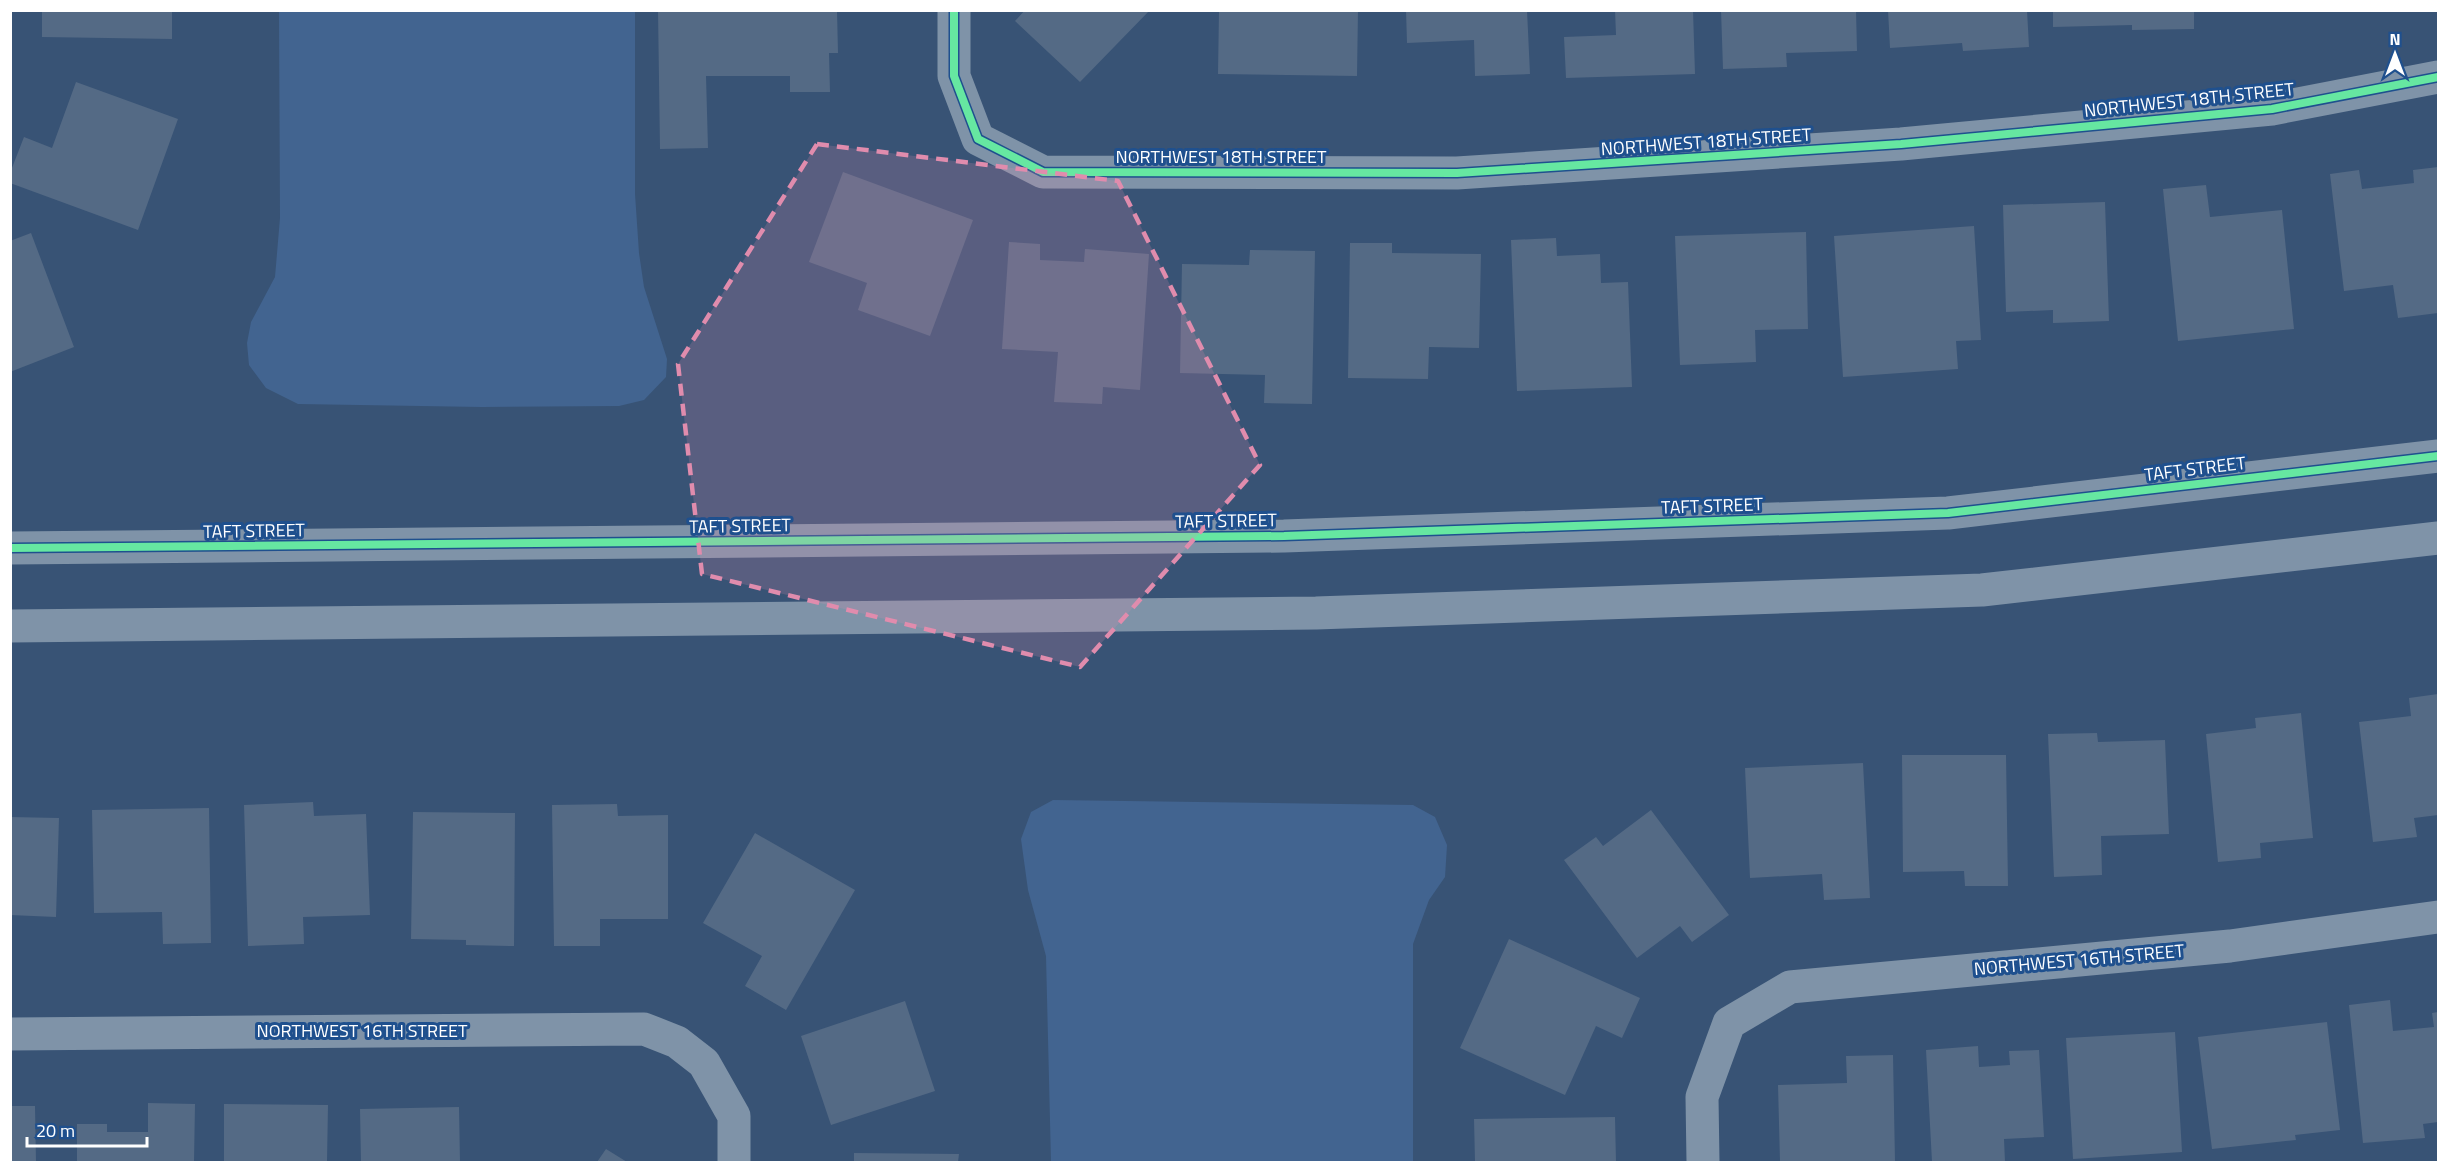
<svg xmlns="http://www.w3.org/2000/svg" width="2449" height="1173" viewBox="0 0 2449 1173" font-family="'Titillium Web',sans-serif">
  <rect width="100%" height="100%" fill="#385375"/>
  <path fill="#426490" d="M 279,11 L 635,11 L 635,194 L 639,253 L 644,287 L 667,359 L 666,377 L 644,400 L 619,406 L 482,407 L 298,404 L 266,388 L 249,365 L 247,343 L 251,322 L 275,277 L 280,218 Z
    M 1053,800 L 1413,805 L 1435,817 L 1447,845 L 1445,877 L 1429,900 L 1413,944 L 1413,1162 L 1051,1162 L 1046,956 L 1028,890 L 1021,839 L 1031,812 Z"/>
  <path fill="#546a85" d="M 42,10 L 172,10 L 172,39 L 42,37 Z
    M 658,10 L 837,10 L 838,53 L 829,53 L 830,92 L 790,92 L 790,76 L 706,76 L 708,148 L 660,149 Z
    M 1025,10 L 1150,10 L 1080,82 L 1015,21 Z
    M 1219,10 L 1358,10 L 1357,76 L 1218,74 Z
    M 1406,10 L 1527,10 L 1530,74 L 1475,76 L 1474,40 L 1407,43 Z
    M 1615,10 L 1693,10 L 1695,74 L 1566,78 L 1564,37 L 1616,35 Z
    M 1721,10 L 1856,10 L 1857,51 L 1786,53 L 1787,67 L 1723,69 Z
    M 1888,10 L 2027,10 L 2029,47 L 1963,51 L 1962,43 L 1890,48 Z
    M 2053,10 L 2194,10 L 2194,29 L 2132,30 L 2132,25 L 2053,27 Z
    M 76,82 L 178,119 L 138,230 L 10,183 L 10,173 L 24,137 L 52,148 Z
    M 2438,167 L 2438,313 L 2398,318 L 2393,285 L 2344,291 L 2330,174 L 2359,170 L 2362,189 L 2414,183 L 2413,170 Z
    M 843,172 L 973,220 L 930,336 L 858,310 L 867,283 L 809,262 Z
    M 2206,185 L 2210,217 L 2282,210 L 2294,329 L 2178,341 L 2163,189 Z
    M 2105,202 L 2109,321 L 2053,323 L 2053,310 L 2006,312 L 2003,205 Z
    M 1974,226 L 1981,340 L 1956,341 L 1958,369 L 1843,377 L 1834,236 Z
    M 1806,232 L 1808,329 L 1755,330 L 1756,362 L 1680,365 L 1675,236 Z
    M 31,233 L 74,347 L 10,372 L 10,241 Z
    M 1556,238 L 1557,256 L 1600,254 L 1601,283 L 1628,282 L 1632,387 L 1517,391 L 1511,240 Z
    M 1009,242 L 1040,244 L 1040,260 L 1084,262 L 1085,249 L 1149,254 L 1140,390 L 1103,387 L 1102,404 L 1054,402 L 1058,352 L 1002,349 Z
    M 1350,243 L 1392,243 L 1392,253 L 1481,254 L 1479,348 L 1429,347 L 1428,379 L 1348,378 Z
    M 1250,250 L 1315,251 L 1312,404 L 1264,403 L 1265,375 L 1180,373 L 1182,264 L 1249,265 Z
    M 2438,694 L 2438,815 L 2414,818 L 2417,837 L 2373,842 L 2359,722 L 2411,716 L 2409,698 Z
    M 2301,713 L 2313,838 L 2260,843 L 2261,858 L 2218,862 L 2206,734 L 2256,728 L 2255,718 Z
    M 2097,733 L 2098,742 L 2165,740 L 2169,834 L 2101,836 L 2102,875 L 2054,877 L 2048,734 Z
    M 1902,755 L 2006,755 L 2008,886 L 1965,886 L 1964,871 L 1903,872 Z
    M 1863,763 L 1870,898 L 1824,900 L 1822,874 L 1750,878 L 1745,768 Z
    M 313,802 L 314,816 L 366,814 L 370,915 L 303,917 L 304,944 L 248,946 L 244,805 Z
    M 617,804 L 618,816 L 668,815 L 668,919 L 600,919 L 600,946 L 554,946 L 552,805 Z
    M 209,808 L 211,943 L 163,944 L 162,912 L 94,913 L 92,810 Z
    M 1651,810 L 1729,915 L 1692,942 L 1680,926 L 1637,958 L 1564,860 L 1596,837 L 1603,846 Z
    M 413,812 L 515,813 L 514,946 L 466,945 L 466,940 L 411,939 Z
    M 10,817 L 59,818 L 56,917 L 10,915 Z
    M 755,833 L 855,890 L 786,1010 L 745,986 L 762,956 L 703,923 Z
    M 1509,939 L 1640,998 L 1622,1038 L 1596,1026 L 1565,1095 L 1460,1048 Z
    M 2390,1000 L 2393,1031 L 2434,1027 L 2432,1013 L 2438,1012 L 2438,1122 L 2423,1124 L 2425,1138 L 2363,1143 L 2349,1005 Z
    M 905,1001 L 935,1091 L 831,1125 L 801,1036 Z
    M 2327,1022 L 2340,1130 L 2295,1135 L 2296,1140 L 2212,1149 L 2198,1037 Z
    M 2175,1032 L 2182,1152 L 2073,1159 L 2066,1038 Z
    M 1978,1046 L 1979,1067 L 2010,1065 L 2009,1051 L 2039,1050 L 2044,1137 L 2004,1139 L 2005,1162 L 1932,1162 L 1926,1050 Z
    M 1893,1055 L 1895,1162 L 1780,1162 L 1778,1085 L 1847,1083 L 1846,1056 Z
    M 148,1103 L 195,1104 L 194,1162 L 77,1162 L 77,1124 L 107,1124 L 107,1132 L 148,1132 Z
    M 224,1104 L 328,1105 L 327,1162 L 224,1162 Z
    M 10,1106 L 35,1106 L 36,1162 L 10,1162 Z
    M 459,1107 L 460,1162 L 361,1162 L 360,1109 Z
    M 1615,1117 L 1616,1162 L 1475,1162 L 1474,1119 Z
    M 606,1149 L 627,1162 L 597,1162 Z
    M 854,1153 L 959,1154 L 958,1162 L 854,1162 Z"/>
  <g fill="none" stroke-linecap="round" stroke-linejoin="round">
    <path stroke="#7f93a8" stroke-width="33" d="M 954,10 L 954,76 L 978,139 L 1043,172 L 1457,173 L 1901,144 L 2272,109 L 2438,77
      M 10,548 L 1284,536 L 1948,513 L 2438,456
      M 10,626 L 1316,613 L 1982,590 L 2438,538
      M 10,1034 L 644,1029 L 677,1042 L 704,1063 L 734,1116 L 734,1162
      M 1703,1162 L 1702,1097 L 1729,1023 L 1790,987 L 2230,946 L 2438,917"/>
    <defs>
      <path id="cycleway" d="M 954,10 L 954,76 L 978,139 L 1043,172 L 1457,173 L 1901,144 L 2272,109 L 2438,77
        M 10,548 L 1284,536 L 1948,513 L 2438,456"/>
    </defs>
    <use href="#cycleway" stroke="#1f508e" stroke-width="11"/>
    <use href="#cycleway" stroke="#66e7a1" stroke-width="8"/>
  </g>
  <path fill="#e08cad" fill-opacity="0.2" stroke="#e08cad" stroke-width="4.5" stroke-dasharray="12 8" stroke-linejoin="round" d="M 817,144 L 1118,181 L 1260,465 L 1080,667 L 702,574 L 678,364 Z"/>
  <g text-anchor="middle" stroke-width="6" stroke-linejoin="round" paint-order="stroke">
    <g font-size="18" fill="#fff" stroke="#1f508e">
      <text transform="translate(2189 100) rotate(-6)" y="6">NORTHWEST 18TH STREET</text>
      <text transform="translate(1706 142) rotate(-4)" y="6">NORTHWEST 18TH STREET</text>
      <text x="1221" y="163">NORTHWEST 18TH STREET</text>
      <text transform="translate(2195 469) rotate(-7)" y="6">TAFT STREET</text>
      <text transform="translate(1712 506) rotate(-2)" y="6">TAFT STREET</text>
      <text transform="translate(1226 521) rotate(-1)" y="6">TAFT STREET</text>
      <text transform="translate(740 526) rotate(-1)" y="6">TAFT STREET</text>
      <text transform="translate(254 531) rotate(-1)" y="6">TAFT STREET</text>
      <text transform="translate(2079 960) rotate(-5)" y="6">NORTHWEST 16TH STREET</text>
      <text x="362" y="1037">NORTHWEST 16TH STREET</text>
    </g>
  </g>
  <rect width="2449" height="1173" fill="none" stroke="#ffffff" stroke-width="24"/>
  <g transform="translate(2395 54)" stroke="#1f508e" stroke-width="4.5" paint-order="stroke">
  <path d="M0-4.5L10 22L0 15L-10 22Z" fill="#ffffff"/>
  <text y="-9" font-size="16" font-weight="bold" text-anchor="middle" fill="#ffffff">N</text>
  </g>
  <path d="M27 1137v9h120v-9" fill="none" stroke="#ffffff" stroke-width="3"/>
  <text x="36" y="1137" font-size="18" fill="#ffffff" stroke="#1f508e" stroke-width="4.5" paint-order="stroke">20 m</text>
</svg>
